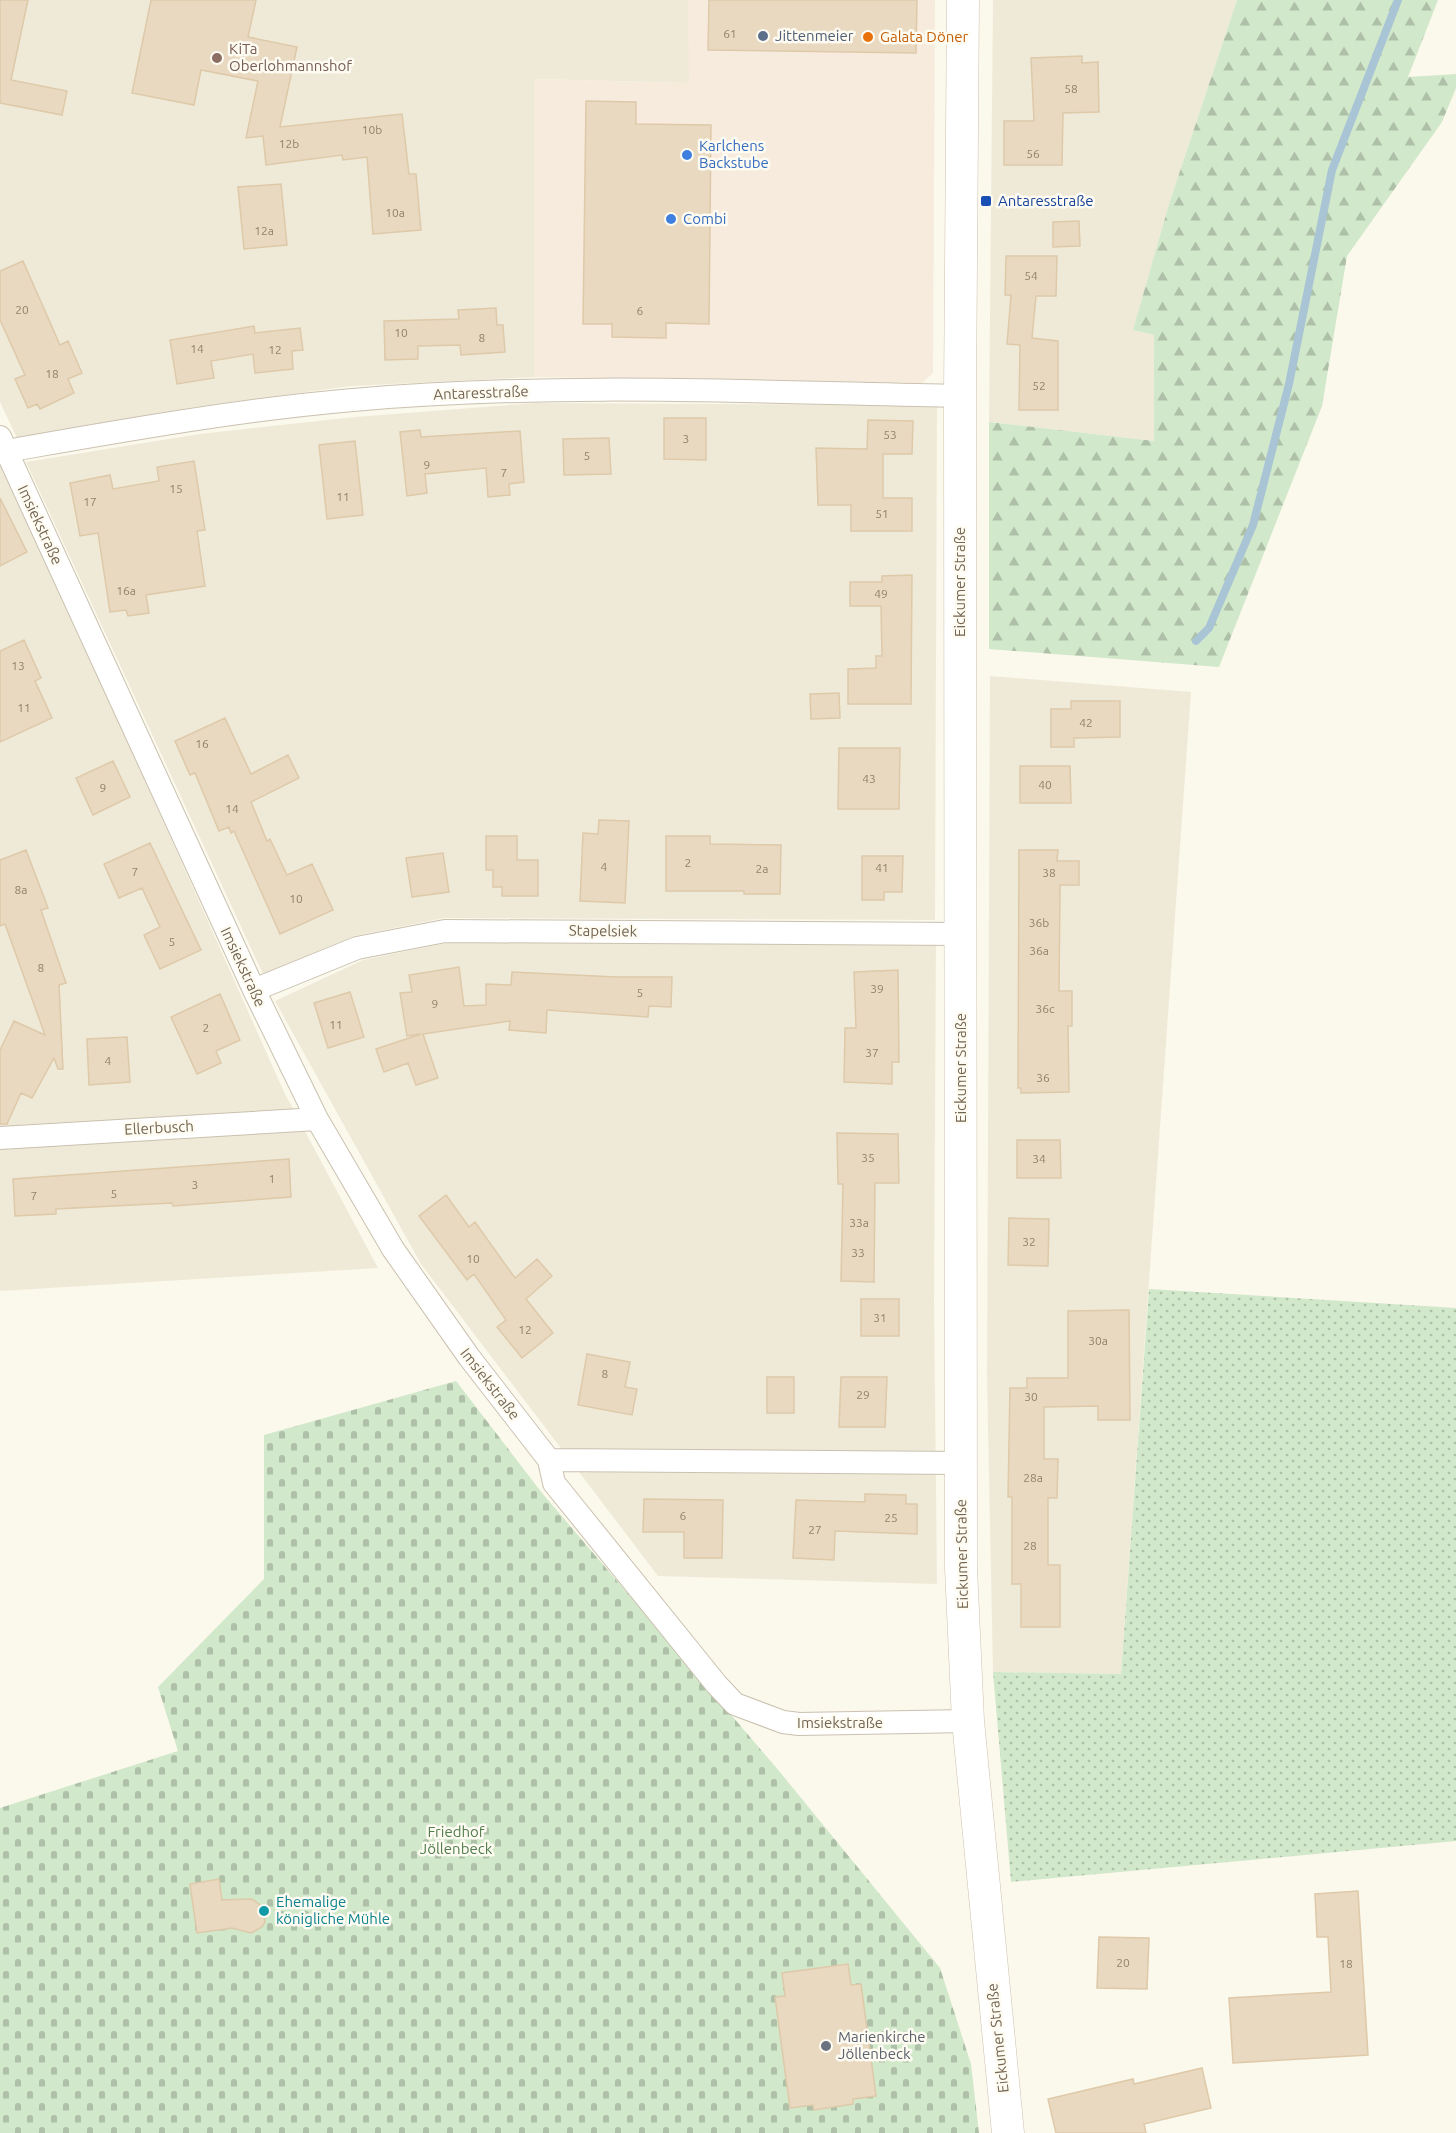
<svg xmlns="http://www.w3.org/2000/svg" width="1456" height="2133" viewBox="0 0 1456 2133" font-family="Ubuntu,sans-serif">
  <defs>
    <pattern id="grass-dots" width="8" height="8" patternUnits="userSpaceOnUse" patternTransform="scale(1.5)"><rect width="8" height="8" fill="#d1e8cb"/><path d="M2 2h.1M6 6h.1" fill="none" stroke="#aec0a7" stroke-width="1.8" stroke-linecap="round"/></pattern>
    <pattern id="forest-firs" width="22" height="20" patternUnits="userSpaceOnUse" patternTransform="scale(1.5)"><rect width="22" height="20" fill="#d1e8cb"/><path d="M5 1l3.5 6h-7zM16 11l3.5 6h-7z" fill="#aec0a7"/></pattern>
    <pattern id="cemetery-stones" width="16" height="16" patternUnits="userSpaceOnUse" patternTransform="scale(1.5)"><rect width="16" height="16" fill="#d1e8cb"/><path d="M2 7V4a2 2 0 0 1 4 0v3zM10 15v-3a2 2 0 0 1 4 0v3z" fill="#aec0a7"/></pattern>
  </defs>
  <rect width="100%" height="100%" fill="#fbf8ec"/>
  <path fill="#efead8" d="M 0,0 L 688,0 L 690,83 L 534,79 L 534,377 L 351,386 L 195,407 L 17,438 L 0,402 Z
    M 993,0 L 1237,0 L 1169,204 L 1133,330 L 1154,335 L 1154,441 L 989,422 Z
    M 535,403 L 937,405 L 935,920 L 444,918 L 354,936 L 263,974 L 26,462 L 200,434 L 355,417 Z
    M 0,455 L 284,1092 L 378,1268 L 0,1291 Z
    M 990,676 L 1191,692 L 1121,1674 L 993,1672 L 987,1376 Z
    M 936,941 L 934,1300 L 937,1584 L 658,1576 L 421,1264 L 275,1001 L 363,960 L 446,943 Z"/>
  <path fill="#f7ebde" d="M 688,0 L 935,0 L 933,373 L 922,383 L 534,377 L 534,79 L 689,83 Z"/>
  <path fill="url(#grass-dots)" d="M 1149,1289 L 1456,1308 L 1456,1841 L 1011,1882 L 993,1672 L 1121,1674 Z"/>
  <path fill="url(#forest-firs)" d="M 1237,0 L 1438,0 L 1408,77 L 1456,74 L 1456,88 L 1442,122 L 1347,256 L 1322,406 L 1219,667 L 989,649 L 989,422 L 1154,441 L 1154,335 L 1133,330 L 1169,204 Z"/>
  <path fill="url(#cemetery-stones)" d="M 456,1381 L 542,1493 L 779,1771 L 940,1968 L 971,2064 L 979,2133 L 0,2133 L 0,1808 L 178,1751 L 158,1687 L 264,1579 L 264,1435 Z"/>
  <g fill="none" stroke-linecap="round" stroke-linejoin="round">
    <path stroke="#a9c4d4" stroke-width="8" d="M 1196,641 L 1209,628 L 1253,525 L 1289,384 L 1332,170 L 1398,0"/>
  </g>
  <path fill="#e9d9c1" stroke="#dec9a9" stroke-width="1.5" d="M 0,0 L 28,0 L 11,80 L 67,91 L 62,115 L 0,103 Z
    M 151,0 L 256,0 L 248,37 L 297,47 L 280,127 L 402,114 L 409,174 L 416,174 L 421,230 L 373,234 L 367,157 L 343,160 L 342,155 L 266,165 L 263,136 L 246,138 L 258,81 L 201,70 L 194,105 L 132,93 Z
    M 709,0 L 917,0 L 916,53 L 708,50 Z
    M 1082,56 L 1082,63 L 1098,62 L 1099,112 L 1063,113 L 1062,165 L 1004,165 L 1004,121 L 1034,121 L 1031,58 Z
    M 586,101 L 636,102 L 636,124 L 711,125 L 709,324 L 666,323 L 666,338 L 612,337 L 612,324 L 583,324 Z
    M 281,184 L 287,245 L 244,249 L 238,187 Z
    M 1079,221 L 1080,246 L 1053,247 L 1053,222 Z
    M 1006,256 L 1057,256 L 1056,296 L 1036,296 L 1032,338 L 1058,341 L 1058,410 L 1019,410 L 1020,345 L 1007,344 L 1011,295 L 1005,295 Z
    M 23,261 L 60,345 L 68,341 L 82,373 L 68,379 L 74,393 L 40,409 L 37,404 L 28,408 L 15,379 L 25,375 L 0,320 L 0,271 Z
    M 496,308 L 497,325 L 503,325 L 505,352 L 461,355 L 460,345 L 418,346 L 418,359 L 385,360 L 384,321 L 459,319 L 458,310 Z
    M 254,326 L 255,333 L 300,328 L 303,350 L 292,351 L 293,369 L 255,373 L 253,354 L 211,361 L 214,378 L 177,384 L 170,340 Z
    M 664,418 L 706,418 L 706,460 L 664,459 Z
    M 868,420 L 913,421 L 912,454 L 883,454 L 883,498 L 912,498 L 912,531 L 851,531 L 851,505 L 818,505 L 816,448 L 867,449 Z
    M 420,430 L 421,437 L 520,431 L 524,482 L 509,484 L 510,495 L 488,497 L 486,468 L 425,474 L 427,493 L 407,496 L 400,432 Z
    M 609,438 L 611,474 L 564,475 L 563,439 Z
    M 355,441 L 363,515 L 327,519 L 319,445 Z
    M 194,461 L 205,530 L 197,531 L 205,586 L 146,595 L 149,613 L 128,616 L 126,610 L 110,612 L 98,533 L 80,536 L 70,483 L 110,475 L 113,489 L 159,481 L 157,467 Z
    M 0,498 L 27,552 L 0,566 Z
    M 912,575 L 911,704 L 848,704 L 848,669 L 876,668 L 876,656 L 882,656 L 881,606 L 850,606 L 850,582 L 882,582 L 882,576 Z
    M 24,640 L 41,678 L 35,681 L 52,718 L 0,742 L 0,651 Z
    M 839,693 L 840,718 L 811,719 L 810,694 Z
    M 1071,701 L 1120,701 L 1120,737 L 1074,738 L 1074,747 L 1051,747 L 1051,709 L 1071,709 Z
    M 225,718 L 251,774 L 288,755 L 299,778 L 251,802 L 267,841 L 270,839 L 287,875 L 312,864 L 333,910 L 280,934 L 234,831 L 231,833 L 229,827 L 219,831 L 195,773 L 190,775 L 175,741 Z
    M 839,748 L 900,748 L 899,809 L 838,809 Z
    M 113,761 L 130,797 L 93,815 L 76,778 Z
    M 1020,766 L 1070,766 L 1071,803 L 1020,803 Z
    M 599,820 L 629,821 L 625,903 L 580,901 L 583,833 L 598,834 Z
    M 486,836 L 517,836 L 517,860 L 538,860 L 538,896 L 502,896 L 502,887 L 493,887 L 493,870 L 486,870 Z
    M 666,836 L 710,836 L 710,844 L 781,845 L 780,894 L 744,894 L 744,891 L 666,891 Z
    M 150,843 L 201,950 L 160,969 L 144,935 L 160,927 L 142,888 L 119,898 L 104,864 Z
    M 26,850 L 48,908 L 41,910 L 66,983 L 59,985 L 63,1069 L 58,1069 L 54,1058 L 32,1098 L 21,1093 L 7,1124 L 0,1124 L 0,1050 L 14,1021 L 45,1035 L 5,924 L 0,926 L 0,860 Z
    M 1019,850 L 1058,850 L 1057,861 L 1079,861 L 1079,885 L 1060,885 L 1059,991 L 1072,991 L 1072,1026 L 1068,1026 L 1069,1092 L 1021,1093 L 1021,1088 L 1018,1088 Z
    M 443,853 L 449,892 L 412,897 L 406,858 Z
    M 862,856 L 903,856 L 902,892 L 884,892 L 884,900 L 862,900 Z
    M 459,967 L 464,1006 L 486,1005 L 486,984 L 511,985 L 512,972 L 616,977 L 672,977 L 671,1007 L 649,1006 L 648,1017 L 547,1010 L 546,1033 L 509,1030 L 510,1021 L 423,1034 L 438,1078 L 416,1085 L 408,1063 L 384,1072 L 376,1049 L 421,1034 L 407,1036 L 400,993 L 412,992 L 409,975 Z
    M 898,970 L 899,1062 L 892,1062 L 892,1084 L 844,1082 L 845,1028 L 856,1028 L 854,972 Z
    M 350,992 L 364,1037 L 328,1048 L 314,1003 Z
    M 220,994 L 240,1040 L 216,1051 L 221,1063 L 197,1074 L 171,1017 Z
    M 127,1037 L 130,1082 L 89,1085 L 87,1039 Z
    M 837,1133 L 898,1134 L 899,1183 L 875,1183 L 874,1282 L 841,1281 L 843,1184 L 838,1184 Z
    M 1017,1140 L 1060,1140 L 1061,1178 L 1017,1178 Z
    M 289,1159 L 291,1197 L 173,1206 L 172,1203 L 56,1209 L 56,1214 L 15,1216 L 13,1179 Z
    M 446,1195 L 469,1227 L 475,1222 L 515,1278 L 537,1259 L 552,1276 L 526,1299 L 553,1333 L 522,1358 L 497,1327 L 506,1320 L 474,1274 L 467,1280 L 419,1216 Z
    M 1009,1218 L 1049,1219 L 1048,1266 L 1008,1265 Z
    M 861,1299 L 899,1299 L 899,1336 L 861,1336 Z
    M 1129,1310 L 1130,1420 L 1098,1420 L 1098,1406 L 1044,1407 L 1044,1459 L 1058,1459 L 1057,1498 L 1048,1498 L 1048,1565 L 1060,1565 L 1060,1627 L 1021,1627 L 1021,1584 L 1012,1584 L 1012,1497 L 1008,1497 L 1010,1388 L 1027,1388 L 1027,1378 L 1068,1378 L 1068,1311 Z
    M 587,1354 L 630,1362 L 625,1387 L 637,1389 L 632,1415 L 578,1405 Z
    M 767,1377 L 794,1377 L 794,1413 L 767,1413 Z
    M 841,1377 L 887,1377 L 885,1427 L 839,1427 Z
    M 865,1494 L 906,1495 L 906,1504 L 917,1504 L 917,1534 L 835,1531 L 834,1560 L 793,1558 L 796,1500 L 865,1502 Z
    M 644,1499 L 723,1500 L 722,1558 L 684,1558 L 684,1532 L 643,1532 Z
    M 219,1879 L 222,1900 L 252,1899 L 263,1907 L 265,1922 L 262,1927 L 251,1933 L 232,1928 L 197,1933 L 190,1884 Z
    M 1358,1891 L 1368,2055 L 1233,2063 L 1229,1998 L 1331,1992 L 1328,1937 L 1317,1937 L 1315,1894 Z
    M 1099,1937 L 1149,1938 L 1147,1989 L 1097,1988 Z
    M 848,1964 L 851,1985 L 861,1984 L 876,2096 L 853,2099 L 853,2104 L 814,2110 L 813,2105 L 790,2108 L 775,1997 L 785,1996 L 782,1973 Z
    M 1202,2068 L 1211,2108 L 1144,2124 L 1146,2133 L 1056,2133 L 1048,2099 L 1133,2079 L 1134,2084 Z"/>
  <g fill="none" stroke-linecap="round" stroke-linejoin="round">
    <defs>
      <path id="street" d="M 0,437 L 254,990 L 317,1119 L 393,1249 L 469,1357 L 549,1460 L 554,1483 L 717,1685 L 735,1704 L 783,1722 L 799,1724 L 968,1721
        M 6,451 C 121,431 237,410 353,400 C 554,382 758,392 960,396
        M 254,990 L 357,948 L 445,931 L 962,934
        M 0,1138 L 317,1119
        M 549,1460 L 961,1463"/>
      <path id="secondary" d="M 963,0 L 960,396 L 961,1568 L 968,1721 L 1008,2133"/>
    </defs>
    <use href="#street" stroke="#cac1b0" stroke-width="24"/>
    <use href="#secondary" stroke="#cdc2ae" stroke-width="33"/>
    <use href="#street" stroke="#fff" stroke-width="22"/>
    <use href="#secondary" stroke="#fff" stroke-width="32"/>
  </g>
  <circle fill="#5c6f8a" stroke="#fefcf2" stroke-width="2" cx="763" cy="36" r="6"/>
  <circle fill="#e8710a" stroke="#fefcf2" stroke-width="2" cx="868" cy="37" r="6"/>
  <circle fill="#8d6e63" stroke="#fefcf2" stroke-width="2" cx="217" cy="58" r="6"/>
  <g fill="#3f7fe0" stroke="#fefcf2" stroke-width="2">
    <circle cx="687" cy="155" r="6"/>
    <circle cx="671" cy="219" r="6"/>
  </g>
  <rect fill="#1a4fb4" stroke="#fefcf2" stroke-width="2" x="980" y="195" width="12" height="12" rx="3"/>
  <circle fill="#0f9aa8" stroke="#fefcf2" stroke-width="2" cx="264" cy="1911" r="6"/>
  <circle fill="#6b7280" stroke="#fefcf2" stroke-width="2" cx="826" cy="2046" r="6"/>
  <g text-anchor="middle" stroke-width="5" stroke-linejoin="round" paint-order="stroke">
    <g font-size="12" fill="#91826d">
      <text x="730" y="38">61</text>
      <text x="1071" y="93">58</text>
      <text x="372" y="134">10b</text>
      <text x="289" y="148">12b</text>
      <text x="1033" y="158">56</text>
      <text x="395" y="217">10a</text>
      <text x="264" y="235">12a</text>
      <text x="1031" y="280">54</text>
      <text x="22" y="314">20</text>
      <text x="640" y="315">6</text>
      <text x="401" y="337">10</text>
      <text x="482" y="342">8</text>
      <text x="197" y="353">14</text>
      <text x="275" y="354">12</text>
      <text x="52" y="378">18</text>
      <text x="1039" y="390">52</text>
      <text x="890" y="439">53</text>
      <text x="686" y="443">3</text>
      <text x="587" y="460">5</text>
      <text x="427" y="469">9</text>
      <text x="504" y="477">7</text>
      <text x="176" y="493">15</text>
      <text x="343" y="501">11</text>
      <text x="90" y="506">17</text>
      <text x="882" y="518">51</text>
      <text x="126" y="595">16a</text>
      <text x="881" y="598">49</text>
      <text x="18" y="670">13</text>
      <text x="24" y="712">11</text>
      <text x="1086" y="727">42</text>
      <text x="202" y="748">16</text>
      <text x="869" y="783">43</text>
      <text x="1045" y="789">40</text>
      <text x="103" y="792">9</text>
      <text x="232" y="813">14</text>
      <text x="688" y="867">2</text>
      <text x="604" y="871">4</text>
      <text x="882" y="872">41</text>
      <text x="762" y="873">2a</text>
      <text x="135" y="876">7</text>
      <text x="1049" y="877">38</text>
      <text x="21" y="894">8a</text>
      <text x="296" y="903">10</text>
      <text x="1039" y="927">36b</text>
      <text x="172" y="946">5</text>
      <text x="1039" y="955">36a</text>
      <text x="41" y="972">8</text>
      <text x="877" y="993">39</text>
      <text x="640" y="997">5</text>
      <text x="435" y="1008">9</text>
      <text x="1045" y="1013">36c</text>
      <text x="336" y="1029">11</text>
      <text x="206" y="1032">2</text>
      <text x="872" y="1057">37</text>
      <text x="108" y="1065">4</text>
      <text x="1043" y="1082">36</text>
      <text x="868" y="1162">35</text>
      <text x="1039" y="1163">34</text>
      <text x="272" y="1183">1</text>
      <text x="195" y="1189">3</text>
      <text x="114" y="1198">5</text>
      <text x="34" y="1200">7</text>
      <text x="859" y="1227">33a</text>
      <text x="1029" y="1246">32</text>
      <text x="858" y="1257">33</text>
      <text x="473" y="1263">10</text>
      <text x="880" y="1322">31</text>
      <text x="525" y="1334">12</text>
      <text x="1098" y="1345">30a</text>
      <text x="605" y="1378">8</text>
      <text x="863" y="1399">29</text>
      <text x="1031" y="1401">30</text>
      <text x="1033" y="1482">28a</text>
      <text x="683" y="1520">6</text>
      <text x="891" y="1522">25</text>
      <text x="815" y="1534">27</text>
      <text x="1030" y="1550">28</text>
      <text x="1123" y="1967">20</text>
      <text x="1346" y="1968">18</text>
    </g>
    <g font-size="15" fill="#4e5e75" stroke="#fefcf2" text-anchor="start">
      <text x="775" y="41">Jittenmeier</text>
    </g>
    <g font-size="15" fill="#c56008" stroke="#fefcf2" text-anchor="start">
      <text x="880" y="42">Galata Döner</text>
    </g>
    <g font-size="15" fill="#785e54" stroke="#fefcf2" text-anchor="start">
      <text x="229" y="54">KiTa<tspan x="229" dy="17">Oberlohmannshof</tspan></text>
    </g>
    <g font-size="15" fill="#366cbe" stroke="#fefcf2" text-anchor="start">
      <text x="699" y="151">Karlchens<tspan x="699" dy="17">Backstube</tspan></text>
      <text x="683" y="224">Combi</text>
    </g>
    <g font-size="15" fill="#164399" stroke="#fefcf2" text-anchor="start">
      <text x="998" y="206">Antaresstraße</text>
    </g>
    <g font-size="15" fill="#746551" stroke="#fefcf2">
      <text transform="translate(481 393) rotate(-2)" y="5">Antaresstraße</text>
      <text transform="translate(40 525) rotate(65)" y="5">Imsiekstraße</text>
      <text transform="translate(960 582) rotate(-90)" y="5">Eickumer Straße</text>
      <text transform="translate(603 931) rotate(1)" y="5">Stapelsiek</text>
      <text transform="translate(243 967) rotate(65)" y="5">Imsiekstraße</text>
      <text transform="translate(961 1068) rotate(-90)" y="5">Eickumer Straße</text>
      <text transform="translate(159 1128) rotate(-3)" y="5">Ellerbusch</text>
      <text transform="translate(490 1384) rotate(52)" y="5">Imsiekstraße</text>
      <text transform="translate(962 1554) rotate(-91)" y="5">Eickumer Straße</text>
      <text x="840" y="1728">Imsiekstraße</text>
      <text transform="translate(998 2038) rotate(-96)" y="5">Eickumer Straße</text>
    </g>
    <g font-size="15" fill="#517e4d" stroke="#fefcf2">
      <text x="456" y="1837">Friedhof<tspan x="456" dy="17">Jöllenbeck</tspan></text>
    </g>
    <g font-size="15" fill="#0d838f" stroke="#fefcf2" text-anchor="start">
      <text x="276" y="1907">Ehemalige<tspan x="276" dy="17">königliche Mühle</tspan></text>
    </g>
    <g font-size="15" fill="#5b616d" stroke="#fefcf2" text-anchor="start">
      <text x="838" y="2042">Marienkirche<tspan x="838" dy="17">Jöllenbeck</tspan></text>
    </g>
  </g>
</svg>
